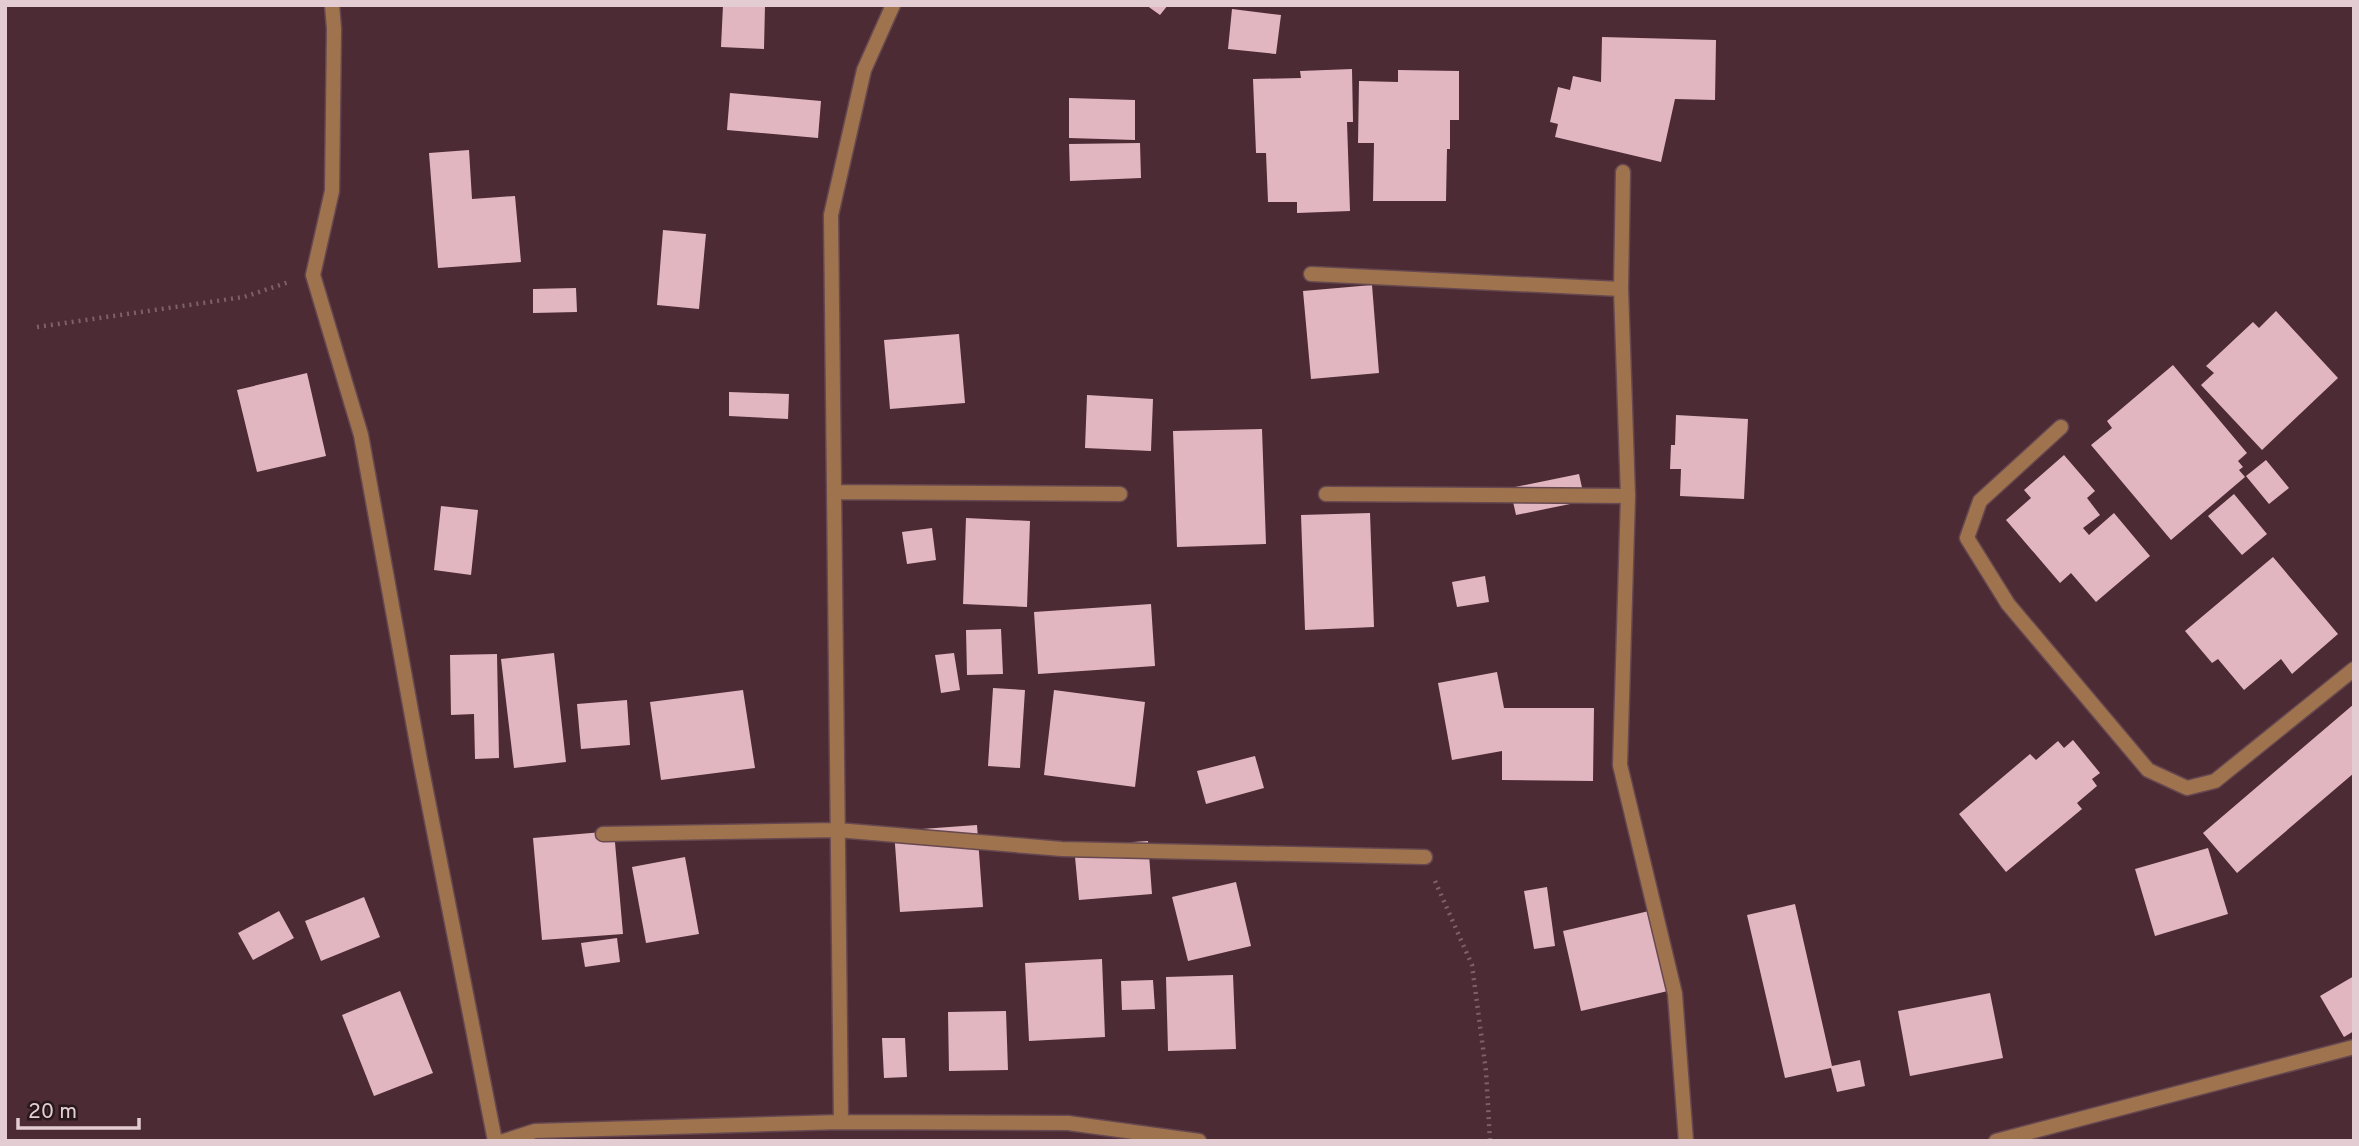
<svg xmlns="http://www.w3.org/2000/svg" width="2359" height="1146" viewBox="0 0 2359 1146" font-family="Overpass,sans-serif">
  <rect width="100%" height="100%" fill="#4c2b34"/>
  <path fill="#e1b6c0" d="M 723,5 L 765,5 L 764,49 L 721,47 Z
    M 1146,5 L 1168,5 L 1160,15 Z
    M 1232,9 L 1281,15 L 1276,54 L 1228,49 Z
    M 1602,37 L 1716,40 L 1715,100 L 1675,99 L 1661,162 L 1555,137 L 1558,124 L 1550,122 L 1558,87 L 1570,90 L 1573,76 L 1601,82 Z
    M 1352,69 L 1353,122 L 1347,122 L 1350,211 L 1297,213 L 1297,202 L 1268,202 L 1266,153 L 1256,153 L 1253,79 L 1301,78 L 1300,71 Z
    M 1398,70 L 1459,71 L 1459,120 L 1450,120 L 1450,149 L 1447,149 L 1446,201 L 1373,201 L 1374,143 L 1358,143 L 1359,81 L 1398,82 Z
    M 730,93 L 821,101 L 818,138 L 727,130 Z
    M 1069,98 L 1135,100 L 1135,140 L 1069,138 Z
    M 1140,143 L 1141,178 L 1070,181 L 1069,144 Z
    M 469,150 L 472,199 L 515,196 L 521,262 L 438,268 L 429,153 Z
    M 663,230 L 706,234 L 699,309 L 657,305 Z
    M 1372,285 L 1379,373 L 1311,379 L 1303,291 Z
    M 576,288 L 577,312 L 533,313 L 533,289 Z
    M 2276,311 L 2338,378 L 2262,450 L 2201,385 L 2214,373 L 2206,366 L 2253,322 L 2259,328 Z
    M 959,334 L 965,403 L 890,409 L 884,340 Z
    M 2173,365 L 2247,453 L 2238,461 L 2243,467 L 2239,470 L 2245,477 L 2171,540 L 2091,445 L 2112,428 L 2107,421 Z
    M 307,373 L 326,456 L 257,472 L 237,390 Z
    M 729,392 L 789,394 L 788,419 L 729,416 Z
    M 1087,395 L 1153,399 L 1151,451 L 1085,448 Z
    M 1676,415 L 1748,419 L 1744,499 L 1680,496 L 1681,469 L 1670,469 L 1671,445 L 1675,445 Z
    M 1262,429 L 1266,544 L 1177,547 L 1173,431 Z
    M 2064,455 L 2095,491 L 2087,498 L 2100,515 L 2083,528 L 2089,535 L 2114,513 L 2150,556 L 2096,602 L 2071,573 L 2060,583 L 2006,520 L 2031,498 L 2024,490 Z
    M 2266,460 L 2289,488 L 2269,504 L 2246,476 Z
    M 1579,474 L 1585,501 L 1516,515 L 1510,488 Z
    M 2234,494 L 2267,534 L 2242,555 L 2208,516 Z
    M 441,506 L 478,510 L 471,575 L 434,570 Z
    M 1370,513 L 1374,627 L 1305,630 L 1301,515 Z
    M 966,518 L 1030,521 L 1027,607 L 963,604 Z
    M 932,528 L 936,560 L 907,564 L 902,532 Z
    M 2273,557 L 2338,634 L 2292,674 L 2281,659 L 2244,690 L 2218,659 L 2212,663 L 2185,631 Z
    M 1485,576 L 1489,602 L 1457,607 L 1452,582 Z
    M 1151,604 L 1155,666 L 1038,674 L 1034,612 Z
    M 1001,629 L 1003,674 L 967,675 L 966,630 Z
    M 554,653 L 566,762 L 514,768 L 501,659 Z
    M 954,653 L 960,690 L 941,693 L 935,655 Z
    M 497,654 L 499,758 L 475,759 L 474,714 L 451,715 L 450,655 Z
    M 1497,672 L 1504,708 L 1594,708 L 1593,781 L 1502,780 L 1502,751 L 1452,760 L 1438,683 Z
    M 993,688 L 1025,690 L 1020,768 L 988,766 Z
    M 743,690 L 755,768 L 661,780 L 650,702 Z
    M 1054,690 L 1145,702 L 1135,787 L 1044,775 Z
    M 627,700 L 630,745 L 581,749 L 577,704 Z
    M 2354,704 L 2354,773 L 2237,873 L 2203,833 Z
    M 2073,740 L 2100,773 L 2092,779 L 2097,786 L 2077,803 L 2082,809 L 2006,872 L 1959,814 L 2030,754 L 2036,760 L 2058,741 L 2064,748 Z
    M 1255,756 L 1264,788 L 1206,804 L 1197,771 Z
    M 977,825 L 983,907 L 900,912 L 894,831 Z
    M 614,831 L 623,934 L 542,940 L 533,838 Z
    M 1148,841 L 1152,894 L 1079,900 L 1074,846 Z
    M 2208,848 L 2228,914 L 2155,936 L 2135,869 Z
    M 685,857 L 699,934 L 646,943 L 632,867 Z
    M 1236,882 L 1251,946 L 1188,961 L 1172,897 Z
    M 1547,887 L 1555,946 L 1534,949 L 1524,891 Z
    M 364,897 L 380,937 L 321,961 L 305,921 Z
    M 1795,904 L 1832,1066 L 1860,1060 L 1865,1086 L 1837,1092 L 1831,1068 L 1785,1078 L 1747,915 Z
    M 279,911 L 294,938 L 253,960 L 238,933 Z
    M 1649,911 L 1668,991 L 1581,1011 L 1563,931 Z
    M 617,938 L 620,962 L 585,967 L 581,943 Z
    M 1102,959 L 1105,1037 L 1029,1041 L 1025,963 Z
    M 1233,975 L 1236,1049 L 1168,1051 L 1166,977 Z
    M 2354,976 L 2354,1031 L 2344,1037 L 2320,996 Z
    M 1153,980 L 1155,1009 L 1122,1010 L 1121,981 Z
    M 400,991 L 433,1073 L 374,1096 L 342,1015 Z
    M 1990,993 L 2003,1058 L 1910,1076 L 1898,1011 Z
    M 1006,1011 L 1008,1070 L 949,1071 L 948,1012 Z
    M 882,1038 L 905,1038 L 907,1077 L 884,1078 Z"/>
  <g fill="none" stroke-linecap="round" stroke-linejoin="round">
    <defs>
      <path id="minor" d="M 332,5 L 334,29 L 332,191 L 313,275 L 361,435 L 420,760 L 495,1141
        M 1623,172 L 1621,289 L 1628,496 L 1620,765 L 1675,994 L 1686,1141
        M 1311,274 L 1621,289
        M 2061,427 L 1980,501 L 1967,538 L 2008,604 L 2148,770 L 2187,788 L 2215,781 L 2354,669
        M 834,492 L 1120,494
        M 1326,494 L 1628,496
        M 603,834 L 837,830 L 1062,849 L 1425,857
        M 841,1122 L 831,215 L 864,70 L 893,5
        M 504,1141 L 535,1131 L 841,1122 L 1068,1123 L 1199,1141
        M 1996,1141 L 2354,1047"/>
    </defs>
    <use href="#minor" stroke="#674850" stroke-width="17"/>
    <path stroke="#7e6068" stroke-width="4.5" stroke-dasharray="2 5" stroke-linecap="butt" d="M 37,327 L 244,297 L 289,282
      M 1435,881 L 1472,965 L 1486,1071 L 1490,1141"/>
    <use href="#minor" stroke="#9e734d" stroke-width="14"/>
  </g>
  <rect width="2359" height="1146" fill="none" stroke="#e3cdd2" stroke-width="14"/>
  <path d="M18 1118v10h121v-10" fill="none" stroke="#e3cdd2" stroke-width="3.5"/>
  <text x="28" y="1118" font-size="21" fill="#e3cdd2" stroke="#28181c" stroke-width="5" paint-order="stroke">20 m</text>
</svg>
